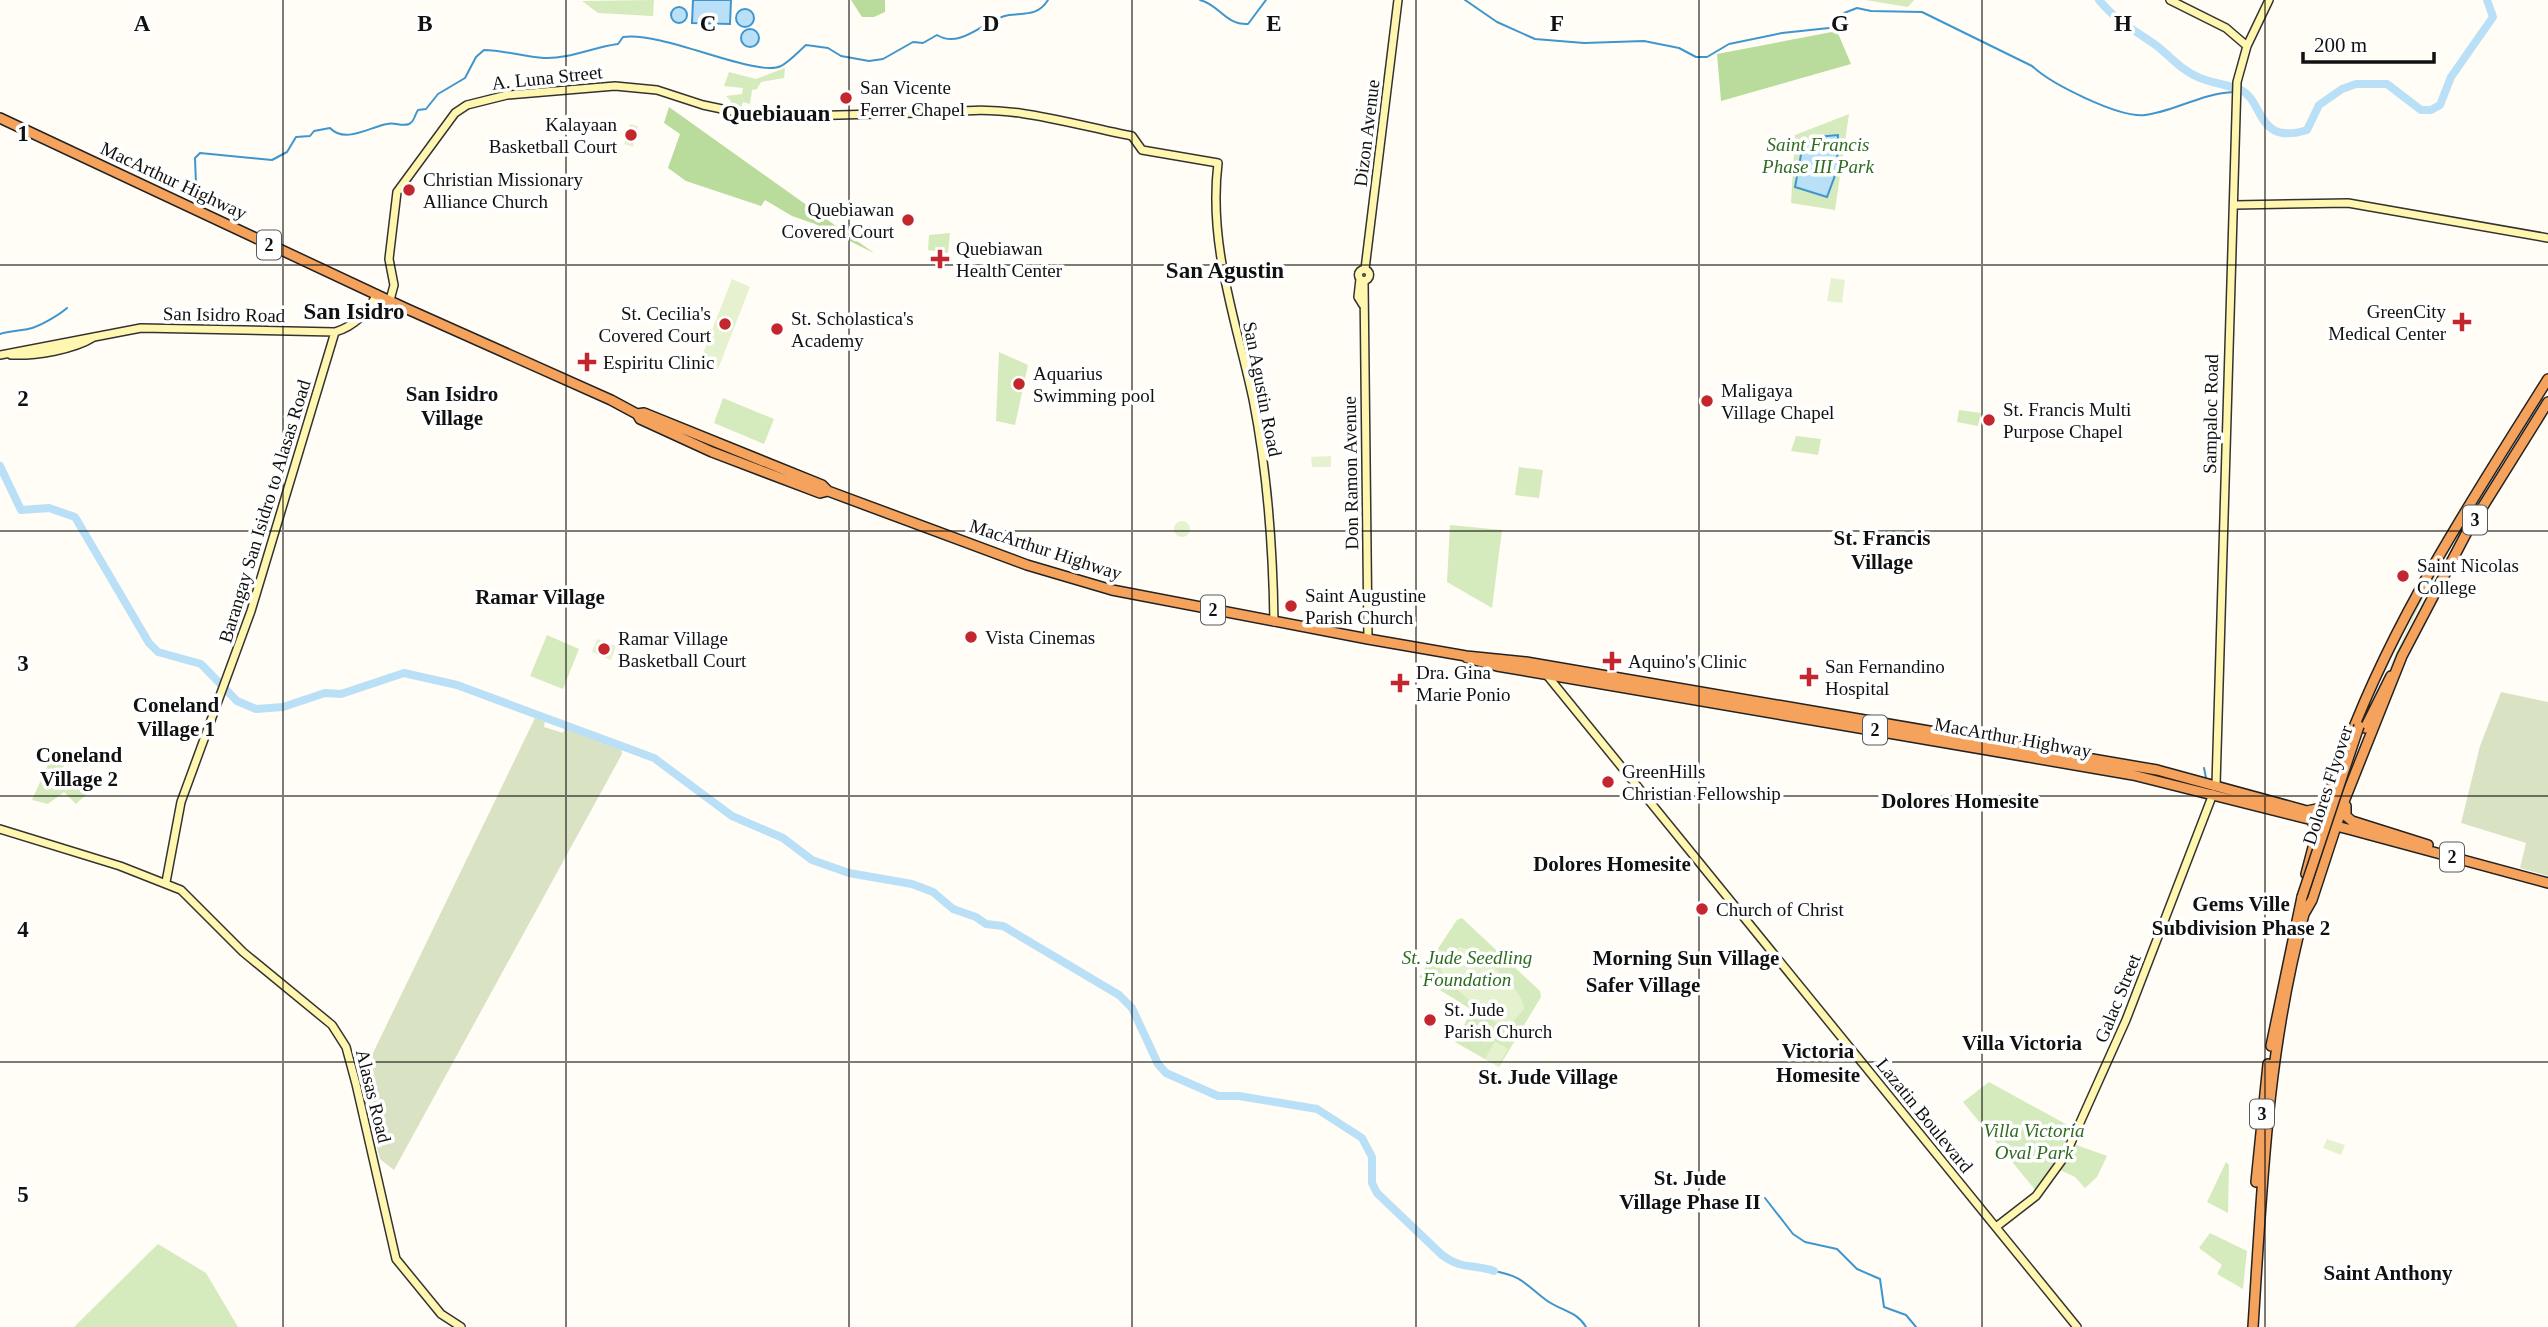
<svg xmlns="http://www.w3.org/2000/svg" width="2548" height="1327" viewBox="0 0 2548 1327" font-family="Georgia,serif">
  <rect width="100%" height="100%" fill="#fffdf5"/>
  <path fill="#d5ebbd" d="M 654,0 L 653,16 L 598,13 L 582,1 Z
    M 1865,0 L 1914,0 L 1908,7 Z
    M 785,68 L 784,78 L 761,82 L 757,89 L 752,90 L 750,104 L 743,102 L 739,114 L 728,111 L 731,101 L 726,96 L 742,94 L 743,88 L 724,86 L 729,72 L 756,79 Z
    M 1849,114 L 1835,210 L 1791,203 L 1795,135 Z
    M 950,233 L 948,253 L 928,250 L 929,235 Z
    M 999,352 L 1028,365 L 1015,425 L 996,421 Z
    M 723,398 L 774,419 L 764,444 L 714,423 Z
    M 1959,410 L 1981,413 L 1978,426 L 1957,422 Z
    M 1796,436 L 1821,439 L 1818,455 L 1791,451 Z
    M 1519,467 L 1543,470 L 1539,498 L 1515,495 Z
    M 2484,487 L 2419,606 L 2363,726 L 2418,605 Z
    M 1450,525 L 1502,530 L 1492,608 L 1447,582 Z
    M 547,635 L 579,649 L 563,689 L 530,676 Z
    M 50,760 L 64,764 L 63,768 L 89,792 L 76,804 L 64,792 L 48,804 L 32,800 Z
    M 1462,918 L 1540,991 L 1541,997 L 1499,1067 L 1455,1042 L 1472,1010 L 1419,977 L 1457,920 Z
    M 1989,1082 L 2073,1128 L 2058,1166 L 2036,1191 L 1963,1102 Z
    M 2074,1144 L 2107,1156 L 2097,1177 L 2085,1188 L 2075,1177 L 2060,1170 Z
    M 2226,1162 L 2229,1165 L 2228,1213 L 2207,1202 Z
    M 2210,1233 L 2247,1251 L 2243,1289 L 2217,1274 L 2222,1265 L 2199,1248 Z
    M 158,1244 L 206,1273 L 238,1327 L 74,1327 Z"/>
  <path fill="#b9dc9c" d="M 851,0 L 885,0 L 885,12 L 874,17 L 862,17 Z
    M 1837,31 L 1851,64 L 1721,101 L 1717,54 Z
    M 669,107 L 874,253 L 815,224 L 792,216 L 765,200 L 761,206 L 686,181 L 668,168 L 680,134 L 664,123 Z"/>
  <path fill="#d9e3c4" d="M 2501,692 L 2548,702 L 2548,876 L 2520,868 L 2526,843 L 2461,823 L 2480,746 Z
    M 535,718 L 545,721 L 544,727 L 563,733 L 565,728 L 621,744 L 622,754 L 394,1170 L 380,1159 L 359,1082 Z"/>
  <path fill="#e6f2cf" d="M 630,124 L 638,126 L 633,147 L 624,144 Z
    M 1831,278 L 1845,280 L 1842,303 L 1827,301 Z
    M 732,279 L 750,287 L 718,369 L 700,361 Z
    M 1331,456 L 1331,467 L 1312,467 L 1311,457 Z
    M1174 529a8 8 0 1 1 16 0a8 8 0 1 1-16 0Z
    M 597,639 L 616,646 L 611,660 L 592,652 Z
    M 1460,947 C 1479,950 1525,990 1524,1009 L 1510,1025 L 1495,1022 L 1444,978 L 1440,967 L 1444,956 Z
    M 1495,1041 L 1508,1049 L 1498,1066 L 1485,1059 Z
    M 2327,1139 L 2345,1145 L 2341,1155 L 2323,1148 Z"/>
  <path fill="#b9e0f7" stroke="#3f96cf" stroke-width="2" d="M 693,0 L 731,0 L 730,24 L 692,23 Z
    M671 15a8 8 0 1 1 16 0a8 8 0 1 1-16 0Z
    M736 18a9 9 0 1 1 18 0a9 9 0 1 1-18 0Z
    M741 38a9 9 0 1 1 18 0a9 9 0 1 1-18 0Z
    M 1838,135 L 1837,170 L 1827,197 L 1795,187 L 1803,144 L 1816,137 Z"/>
  <g fill="none" stroke-linecap="round" stroke-linejoin="round">
    <path stroke="#3f96cf" stroke-width="2" d="M 1200,0 C 1220,5 1225,25 1248,24 L 1266,0
      M 1465,0 L 1497,22 L 1535,39 L 1584,43 L 1644,41 L 1679,48 L 1696,57 L 1707,57 L 1729,44 L 1782,33 L 1829,28 L 1844,13 L 1857,8 L 1871,11 L 1922,12 L 2032,66 C 2051,84 2119,118 2145,115 C 2173,112 2202,93 2234,92
      M 188,194 L 196,185 L 195,158 L 200,153 L 272,160 L 287,152 L 296,137 L 310,136 L 314,131 L 330,128 C 345,144 370,127 387,124 C 395,122 402,127 409,124 C 415,121 414,116 418,110 L 426,109 L 438,94 L 465,78 L 476,57 L 484,50 C 504,50 524,57 544,58 C 570,59 593,47 618,44 L 623,37 C 663,31 756,78 781,66 C 790,61 799,51 806,45 L 828,48 L 841,56 L 869,61 L 883,59 L 913,42 L 923,43 L 937,35 C 962,50 984,19 1009,15 C 1025,13 1038,16 1048,0
      M 0,334 C 9,331 19,331 28,329 C 39,327 59,315 67,308
      M 2204,768 L 2206,778
      M 1765,1198 L 1793,1234 L 1805,1242 L 1837,1249 L 1857,1269 L 1880,1279 L 1884,1307 L 1906,1315 L 1916,1327
      M 1494,1271 C 1522,1276 1525,1284 1546,1300 C 1561,1311 1577,1311 1586,1327"/>
    <path stroke="#b9e0f7" stroke-width="8" d="M 2099,0 C 2116,21 2136,31 2157,46 C 2171,57 2182,71 2200,78 C 2212,83 2229,85 2241,90 C 2264,101 2256,146 2307,130 L 2319,105 L 2342,89 L 2356,84 L 2387,84 L 2421,110 L 2431,110 L 2440,105 L 2451,77 L 2493,17 L 2487,0
      M 0,466 L 21,510 L 49,508 L 75,517 L 149,643 L 158,652 L 201,664 L 237,701 L 256,709 L 283,707 L 325,693 L 341,694 L 404,673 L 457,685 L 654,758 L 732,816 L 783,838 L 812,860 L 849,873 L 912,884 L 933,892 L 953,909 L 976,917 L 986,924 L 1003,926 L 1119,995 L 1132,1008 L 1158,1064 L 1166,1073 L 1218,1096 L 1239,1096 L 1317,1109 L 1362,1138 L 1372,1157 L 1372,1183 L 1377,1193 L 1442,1255 C 1462,1270 1474,1264 1494,1271"/>
    <defs>
      <path id="secondary" d="M 2170,0 L 2226,28 L 2247,46
        M 2235,205 L 2348,203 L 2548,238
        M 1365,269 L 1398,0
        M1358.5 275a5.5 5.5 0 1 1 11 0a5.5 5.5 0 1 1-11 0Z
        M 1360,279 L 1358,297 L 1363,305
        M 1364,281 L 1368,639
        M 390,300 L 394,285 L 389,259 L 397,192 L 455,113 L 467,105 L 507,95 L 615,86 L 657,90 L 703,105 L 760,117 L 954,112 C 1012,104 1074,125 1132,136 L 1142,150 L 1218,163 C 1208,245 1236,320 1253,399 C 1267,470 1273,550 1274,622
        M 0,355 L 141,328 L 335,332 C 355,326 367,313 377,294
        M 11,355 C 36,356 73,350 94,337
        M 1546,674 L 2077,1327
        M 2216,785 L 2237,82 L 2247,46 L 2269,0
        M 0,829 L 120,866 L 181,890 L 243,952 L 332,1025 L 346,1047 L 356,1084 L 396,1259 L 441,1314 L 461,1327
        M 166,882 L 181,802 L 251,611 L 335,332
        M 1996,1227 L 2036,1196 L 2065,1156 L 2126,1020 L 2213,794"/>
      <path id="highway" d="M 0,118 L 405,308 L 611,400 L 637,414 L 640,419 L 712,452 L 820,493 L 828,491
        M 637,414 L 644,413 L 822,485 L 828,491 L 1027,565 L 1112,590 L 1368,639 L 1466,656 L 1526,662 L 2157,770 L 2307,811 L 2321,808 L 2331,791
        M 1467,658 L 1497,666 L 2133,775 L 2348,829 L 2548,883
        M 2365,728 L 2391,676
        M 2346,806 L 2346,816 L 2352,821 L 2428,845
        M 2328,824 C 2320,809 2332,787 2337,773 C 2385,631 2469,505 2548,379
        M 2306,874 L 2317,832 L 2311,819
        M 2271,1046 L 2302,897
        M 2256,1182 L 2268,1064
        M 2253,1327 C 2262,1188 2267,1050 2304,914 L 2312,900 L 2345,799 L 2402,656 L 2467,532 L 2548,402"/>
    </defs>
    <use href="#secondary" stroke="#333" stroke-width="10"/>
    <use href="#highway" stroke="#222" stroke-width="12"/>
    <use href="#secondary" stroke="#fff6b0" stroke-width="7"/>
    <use href="#highway" stroke="#f5a25d" stroke-width="9"/>
    <defs>
      <path id="highway-bridge" d="M 2302,897 L 2359,726"/>
    </defs>
    <use href="#highway-bridge" stroke="#222" stroke-width="12" stroke-linecap="butt"/>
    <use href="#highway-bridge" stroke="#f5a25d" stroke-width="9"/>
  </g>
  <path fill="none" stroke="#111" stroke-width="2" stroke-opacity="0.55" d="M 283,0 L 283,1327M 566,0 L 566,1327M 849,0 L 849,1327M 1132,0 L 1132,1327M 1416,0 L 1416,1327M 1699,0 L 1699,1327M 1982,0 L 1982,1327M 2265,0 L 2265,1327M 0,265 L 2548,265M 0,531 L 2548,531M 0,796 L 2548,796M 0,1062 L 2548,1062"/>
  <g fill="#c4262e" stroke="#fff" stroke-width="2.5">
    <circle cx="846" cy="98" r="7"/>
    <circle cx="631" cy="135" r="7"/>
    <circle cx="409" cy="190" r="7"/>
    <circle cx="908" cy="220" r="7"/>
    <path d="M936.5 248.5h7v7h7v7h-7v7h-7v-7h-7v-7h7z"/>
    <path d="M2458.5 311.5h7v7h7v7h-7v7h-7v-7h-7v-7h7z"/>
    <circle cx="725" cy="324" r="7"/>
    <circle cx="777" cy="329" r="7"/>
    <path d="M583.5 351.5h7v7h7v7h-7v7h-7v-7h-7v-7h7z"/>
    <circle cx="1019" cy="384" r="7"/>
    <circle cx="1707" cy="401" r="7"/>
    <circle cx="1989" cy="420" r="7"/>
    <circle cx="2403" cy="576" r="7"/>
    <circle cx="1291" cy="606" r="7"/>
    <circle cx="971" cy="637" r="7"/>
    <circle cx="604" cy="649" r="7"/>
    <path d="M1608.5 650.5h7v7h7v7h-7v7h-7v-7h-7v-7h7z"/>
    <path d="M1805.5 666.5h7v7h7v7h-7v7h-7v-7h-7v-7h7z"/>
    <path d="M1396.5 672.5h7v7h7v7h-7v7h-7v-7h-7v-7h7z"/>
    <circle cx="1608" cy="782" r="7"/>
    <circle cx="1702" cy="909" r="7"/>
    <circle cx="1430" cy="1020" r="7"/>
  </g>
  <g text-anchor="middle" stroke-width="7" stroke-linejoin="round" paint-order="stroke">
    <g fill="#fff" stroke="#585858" stroke-width="2">
      <rect x="257" y="230.5" width="24" height="29" rx="5"/>
      <rect x="2463" y="505.5" width="24" height="29" rx="5"/>
      <rect x="1201" y="595.5" width="24" height="29" rx="5"/>
      <rect x="1863" y="715.5" width="24" height="29" rx="5"/>
      <rect x="2440" y="842.5" width="24" height="29" rx="5"/>
      <rect x="2250" y="1099.5" width="24" height="29" rx="5"/>
    </g>
    <g font-size="18" font-weight="bold" fill="#111">
      <text x="269" y="251">2</text>
      <text x="2475" y="526">3</text>
      <text x="1213" y="616">2</text>
      <text x="1875" y="736">2</text>
      <text x="2452" y="863">2</text>
      <text x="2262" y="1120">3</text>
    </g>
    <g font-size="19" fill="#111" stroke="#fff">
      <text transform="translate(547 77) rotate(-6)" y="7">A. Luna Street</text>
      <text transform="translate(1366 133) rotate(-83)" y="7">Dizon Avenue</text>
      <text transform="translate(174 180) rotate(25)" y="7">MacArthur Highway</text>
      <text transform="translate(224 314) rotate(1)" y="7">San Isidro Road</text>
      <text transform="translate(1263 389) rotate(79)" y="7">San Agustin Road</text>
      <text transform="translate(2210 414) rotate(-89)" y="7">Sampaloc Road</text>
      <text transform="translate(1350 473) rotate(-91)" y="7">Don Ramon Avenue</text>
      <text transform="translate(264 511) rotate(-73)" y="7">Barangay San Isidro to Alasas Road</text>
      <text transform="translate(1046 549) rotate(18)" y="7">MacArthur Highway</text>
      <text transform="translate(2013 737) rotate(10)" y="7">MacArthur Highway</text>
      <text transform="translate(2327 785) rotate(-72)" y="7">Dolores Flyover</text>
      <text transform="translate(2117 998) rotate(-68)" y="7">Galac Street</text>
      <text transform="translate(374 1096) rotate(76)" y="7">Alasas Road</text>
      <text transform="translate(1925 1115) rotate(51)" y="7">Lazatin Boulevard</text>
    </g>
    <g font-size="19" fill="#111" stroke="#fff" text-anchor="start">
      <text x="860" y="94">San Vicente<tspan x="860" dy="22">Ferrer Chapel</tspan></text>
      <text x="617" y="131" text-anchor="end">Kalayaan<tspan x="617" dy="22">Basketball Court</tspan></text>
      <text x="423" y="186">Christian Missionary<tspan x="423" dy="22">Alliance Church</tspan></text>
      <text x="894" y="216" text-anchor="end">Quebiawan<tspan x="894" dy="22">Covered Court</tspan></text>
      <text x="956" y="255">Quebiawan<tspan x="956" dy="22">Health Center</tspan></text>
      <text x="2446" y="318" text-anchor="end">GreenCity<tspan x="2446" dy="22">Medical Center</tspan></text>
      <text x="711" y="320" text-anchor="end">St. Cecilia's<tspan x="711" dy="22">Covered Court</tspan></text>
      <text x="791" y="325">St. Scholastica's<tspan x="791" dy="22">Academy</tspan></text>
      <text x="603" y="369">Espiritu Clinic</text>
      <text x="1033" y="380">Aquarius<tspan x="1033" dy="22">Swimming pool</tspan></text>
      <text x="1721" y="397">Maligaya<tspan x="1721" dy="22">Village Chapel</tspan></text>
      <text x="2003" y="416">St. Francis Multi<tspan x="2003" dy="22">Purpose Chapel</tspan></text>
      <text x="2417" y="572">Saint Nicolas<tspan x="2417" dy="22">College</tspan></text>
      <text x="1305" y="602">Saint Augustine<tspan x="1305" dy="22">Parish Church</tspan></text>
      <text x="985" y="644">Vista Cinemas</text>
      <text x="618" y="645">Ramar Village<tspan x="618" dy="22">Basketball Court</tspan></text>
      <text x="1628" y="668">Aquino's Clinic</text>
      <text x="1825" y="673">San Fernandino<tspan x="1825" dy="22">Hospital</tspan></text>
      <text x="1416" y="679">Dra. Gina<tspan x="1416" dy="22">Marie Ponio</tspan></text>
      <text x="1622" y="778">GreenHills<tspan x="1622" dy="22">Christian Fellowship</tspan></text>
      <text x="1716" y="916">Church of Christ</text>
      <text x="1444" y="1016">St. Jude<tspan x="1444" dy="22">Parish Church</tspan></text>
    </g>
    <g font-size="19" font-style="italic" fill="#2f6b1f" stroke="#fff">
      <text x="1818" y="151">Saint Francis<tspan x="1818" dy="22">Phase III Park</tspan></text>
      <text x="1467" y="964">St. Jude Seedling<tspan x="1467" dy="22">Foundation</tspan></text>
      <text x="2034" y="1137">Villa Victoria<tspan x="2034" dy="22">Oval Park</tspan></text>
    </g>
    <g font-size="21" font-weight="bold" fill="#111" stroke="#fff">
      <text x="452" y="401">San Isidro<tspan x="452" dy="24">Village</tspan></text>
      <text x="1882" y="545">St. Francis<tspan x="1882" dy="24">Village</tspan></text>
      <text x="540" y="604">Ramar Village</text>
      <text x="176" y="712">Coneland<tspan x="176" dy="24">Village 1</tspan></text>
      <text x="79" y="762">Coneland<tspan x="79" dy="24">Village 2</tspan></text>
      <text x="1960" y="808">Dolores Homesite</text>
      <text x="1612" y="871">Dolores Homesite</text>
      <text x="2241" y="911">Gems Ville<tspan x="2241" dy="24">Subdivision Phase 2</tspan></text>
      <text x="1686" y="965">Morning Sun Village</text>
      <text x="1643" y="992">Safer Village</text>
      <text x="2022" y="1050">Villa Victoria</text>
      <text x="1818" y="1058">Victoria<tspan x="1818" dy="24">Homesite</tspan></text>
      <text x="1548" y="1084">St. Jude Village</text>
      <text x="1690" y="1185">St. Jude<tspan x="1690" dy="24">Village Phase II</tspan></text>
      <text x="2388" y="1280">Saint Anthony</text>
    </g>
    <g font-size="23" font-weight="bold" fill="#111" stroke="#fff">
      <text x="776" y="121">Quebiauan</text>
      <text x="1225" y="278">San Agustin</text>
      <text x="354" y="319">San Isidro</text>
    </g>
  </g>
  <g font-size="23" text-anchor="middle" font-weight="bold" fill="#111" stroke="#fff" stroke-width="7" stroke-linejoin="round" paint-order="stroke">
    <text x="142" y="31">A</text>
    <text x="425" y="31">B</text>
    <text x="708" y="31">C</text>
    <text x="991" y="31">D</text>
    <text x="1274" y="31">E</text>
    <text x="1557" y="31">F</text>
    <text x="1840" y="31">G</text>
    <text x="2123" y="31">H</text>
    <text x="23" y="141">1</text>
    <text x="23" y="406">2</text>
    <text x="23" y="671">3</text>
    <text x="23" y="937">4</text>
    <text x="23" y="1202">5</text>
  </g>
  <path d="M2303 52v10h131v-10" fill="none" stroke="#111111" stroke-width="3.5"/>
  <text x="2314" y="52" font-size="21" fill="#111111" stroke="#ffffff" stroke-width="5" paint-order="stroke">200 m</text>
</svg>
